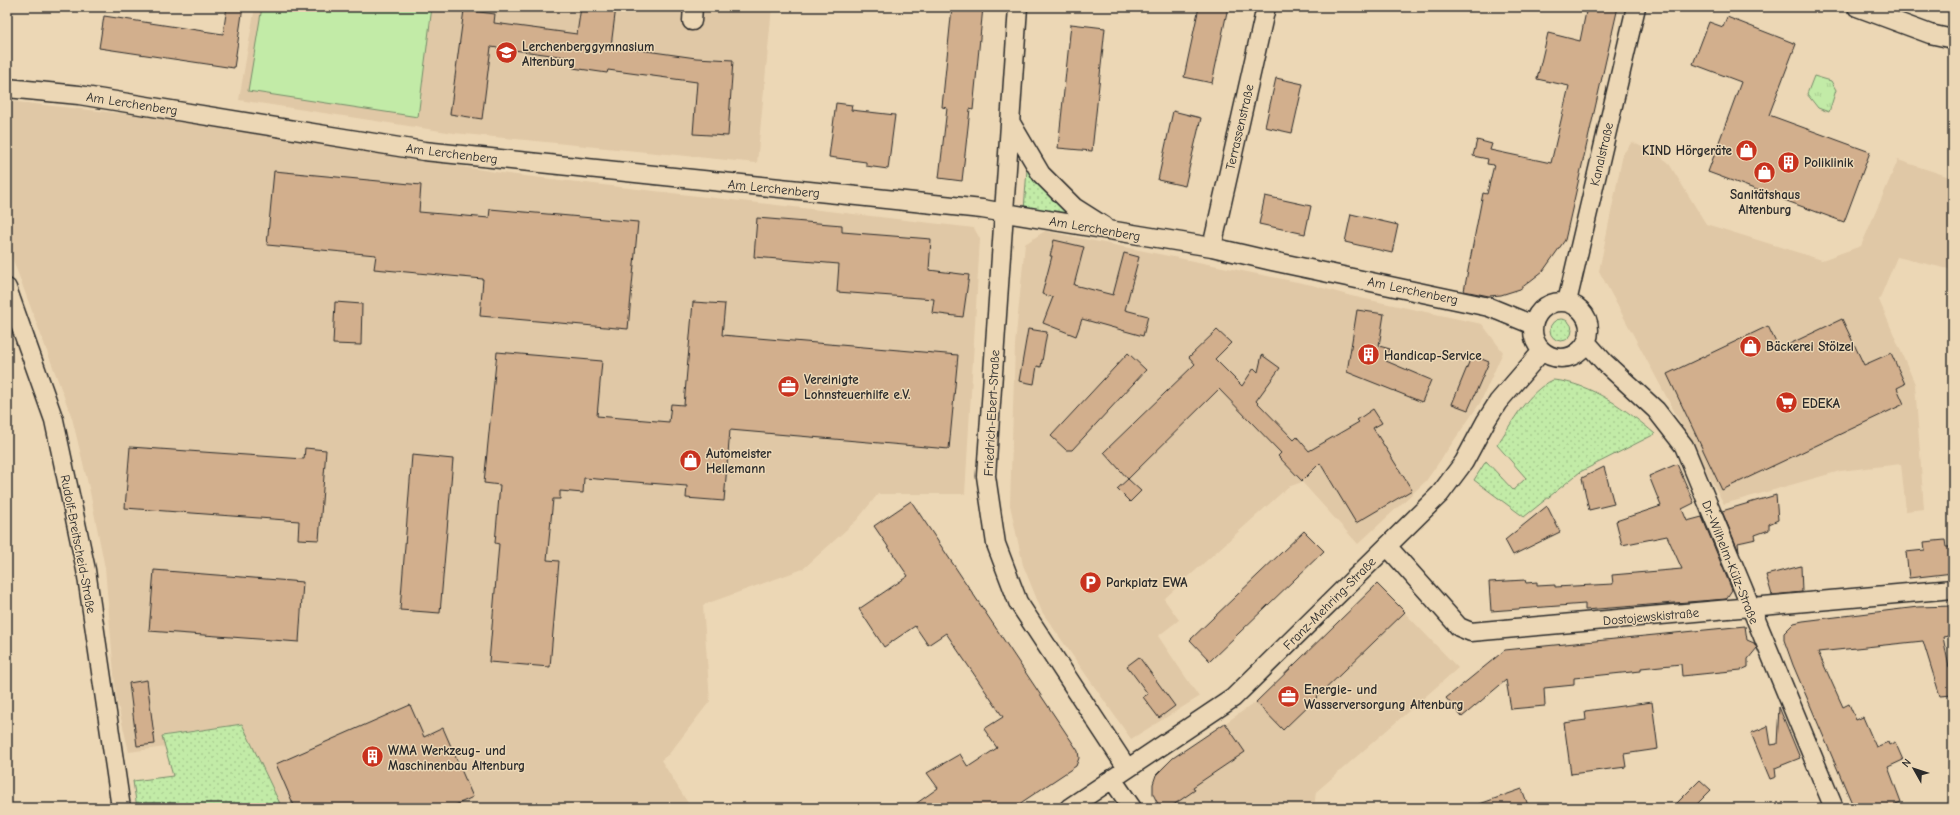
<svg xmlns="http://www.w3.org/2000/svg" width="1960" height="815" viewBox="0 0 1960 815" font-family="'Comic Neue',sans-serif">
  <defs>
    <pattern id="grass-dots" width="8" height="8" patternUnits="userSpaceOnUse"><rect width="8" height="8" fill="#c2eba7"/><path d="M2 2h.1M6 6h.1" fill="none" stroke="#a7ca90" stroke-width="1.8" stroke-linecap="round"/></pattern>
    <pattern id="park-tufts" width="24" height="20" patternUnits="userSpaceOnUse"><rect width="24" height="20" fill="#c2eba7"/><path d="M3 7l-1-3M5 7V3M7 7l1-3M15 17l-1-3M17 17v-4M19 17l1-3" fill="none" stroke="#a7ca90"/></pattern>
  </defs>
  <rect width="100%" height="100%" fill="#ecd7b5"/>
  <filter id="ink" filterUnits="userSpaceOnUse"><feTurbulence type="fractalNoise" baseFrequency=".025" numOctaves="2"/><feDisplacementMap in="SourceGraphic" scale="8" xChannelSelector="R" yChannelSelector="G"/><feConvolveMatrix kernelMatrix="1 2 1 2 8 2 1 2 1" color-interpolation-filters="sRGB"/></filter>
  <g filter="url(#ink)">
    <path fill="#e0c8a6" d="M 255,7 L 772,7 L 757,163 L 454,133 L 239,100 Z
      M 7,101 L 145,116 L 508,174 L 974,228 L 980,239 L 965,494 L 878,494 L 857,520 L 803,569 L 703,605 L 710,701 L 669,754 L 661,760 L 691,808 L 282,808 L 242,724 L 162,735 L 165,747 L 129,752 L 116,697 L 105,568 L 90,492 L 72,418 L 7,244 Z
      M 1632,142 L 1658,155 L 1668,162 L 1706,224 L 1822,260 L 1861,246 L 1898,160 L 1953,178 L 1953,270 L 1897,257 L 1879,300 L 1915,384 L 1924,509 L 1906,511 L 1901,464 L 1840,471 L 1724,504 L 1599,271 L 1623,154 Z
      M 1045,231 L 1312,285 L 1351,296 L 1482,324 L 1503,352 L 1480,403 L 1426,481 L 1358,544 L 1302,482 L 1288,487 L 1164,599 L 1179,620 L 1158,636 L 1199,697 L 1131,739 L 1042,612 L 1023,565 L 1010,505 L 1015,345 L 1025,244 Z
      M 1377,584 L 1458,668 L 1316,792 L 1314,808 L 1160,808 L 1153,794 L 1156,775 L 1163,766 L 1256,702 Z"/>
    <path fill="url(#grass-dots)" stroke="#768b69" d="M 1027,169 L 1029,169 L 1048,194 L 1073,216 L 1024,210 Z
      M1550 330a11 11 0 1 1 22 0a11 11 0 1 1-22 0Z
      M 1553,380 C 1591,383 1627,410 1655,434 L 1580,472 L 1524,517 L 1474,480 L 1486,461 L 1513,490 L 1526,478 L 1497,445 C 1512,423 1528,391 1553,380 Z
      M 242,724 L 282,808 L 137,808 L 133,781 L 173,776 L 162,736 Z"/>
    <path fill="url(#park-tufts)" stroke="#768b69" d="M 1814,76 L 1831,81 L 1836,90 L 1829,112 L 1818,108 L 1807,94 Z"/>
    <path fill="#c2eba7" stroke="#768b69" d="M 262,7 L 432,7 L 418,117 L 248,91 Z"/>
    <path fill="#d2af8d" stroke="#2b2b2b" d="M 227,7 L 243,7 L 234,68 L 99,48 L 104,16 L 223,34 Z
      M 581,7 L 616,7 L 611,46 L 696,58 L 733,60 L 728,136 L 693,134 L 697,82 L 608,70 L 607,73 L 573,68 L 574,58 L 491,47 L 482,119 L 450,114 L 464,10 L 495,14 L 494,23 L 577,34 Z
      M 952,7 L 983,7 L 973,110 L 970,109 L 962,181 L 939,178 L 947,108 L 942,107 Z
      M 1199,7 L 1228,7 L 1212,83 L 1184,77 Z
      M 1587,7 L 1618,7 L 1565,240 L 1543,271 L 1520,289 L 1501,295 L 1489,296 L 1464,291 L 1483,193 L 1487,194 L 1494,165 L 1487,164 L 1488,159 L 1473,156 L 1477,140 L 1492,144 L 1490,150 L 1551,163 L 1569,86 L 1537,79 L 1548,33 L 1580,41 Z
      M 1727,17 L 1796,44 L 1769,115 L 1870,152 L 1844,222 L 1708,172 L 1741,82 L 1693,64 L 1709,22 L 1723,27 Z
      M 1071,24 L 1105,28 L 1092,151 L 1058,148 Z
      M 1276,78 L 1303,84 L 1292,133 L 1265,127 Z
      M 836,103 L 852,105 L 851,110 L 895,115 L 888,169 L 866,166 L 866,162 L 829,157 Z
      M 1173,111 L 1201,118 L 1185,186 L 1158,180 Z
      M 274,171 L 421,185 L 419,212 L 489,218 L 490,209 L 638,222 L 628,329 L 480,316 L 483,279 L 374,269 L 376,255 L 267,245 Z
      M 1265,196 L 1311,206 L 1305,234 L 1259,224 Z
      M 1351,214 L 1398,225 L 1392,253 L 1345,242 Z
      M 757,218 L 842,225 L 842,232 L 931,239 L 929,270 L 969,275 L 963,317 L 932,313 L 934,299 L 837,292 L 839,264 L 754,257 Z
      M 1054,240 L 1084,247 L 1074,285 L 1113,295 L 1124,253 L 1139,257 L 1125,310 L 1148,316 L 1143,336 L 1082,319 L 1076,336 L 1043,323 L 1053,297 L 1042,294 L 1052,256 L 1050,256 Z
      M 335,302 L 362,304 L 361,345 L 333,344 Z
      M 693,302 L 725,304 L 722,335 L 958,355 L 949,449 L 730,430 L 724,501 L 686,498 L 687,486 L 584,478 L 583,493 L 560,491 L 560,499 L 553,499 L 547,560 L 559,561 L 550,667 L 489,662 L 499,544 L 495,543 L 500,485 L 484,483 L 497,352 L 602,361 L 597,416 L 669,422 L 671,404 L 684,405 Z
      M 1357,310 L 1384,314 L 1379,346 L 1390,349 L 1386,361 L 1431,380 L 1422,402 L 1347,372 Z
      M 1842,319 L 1864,365 L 1891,353 L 1905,384 L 1897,388 L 1904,404 L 1722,490 L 1667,374 L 1768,326 L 1779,349 Z
      M 1028,329 L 1047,332 L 1041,367 L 1037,366 L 1034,384 L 1019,381 Z
      M 1217,330 L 1231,343 L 1215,359 L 1242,386 L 1254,368 L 1258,372 L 1262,355 L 1280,368 L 1256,401 L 1294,440 L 1297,437 L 1309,451 L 1359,422 L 1357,420 L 1373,409 L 1382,423 L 1373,428 L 1412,490 L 1356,523 L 1320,463 L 1302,481 L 1278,456 L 1281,453 L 1219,389 L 1128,479 L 1104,452 L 1195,364 L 1189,357 Z
      M 1128,353 L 1146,370 L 1072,450 L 1066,450 L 1051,436 Z
      M 1472,355 L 1489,362 L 1468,410 L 1452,404 Z
      M 130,447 L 304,459 L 305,448 L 326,450 L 319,540 L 298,539 L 299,521 L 125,508 Z
      M 412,455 L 453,459 L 440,613 L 400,610 Z
      M 1677,464 L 1694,503 L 1682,509 L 1687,521 L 1702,517 L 1732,590 L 1726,599 L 1585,610 L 1585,604 L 1491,611 L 1489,582 L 1525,580 L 1526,583 L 1537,582 L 1537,586 L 1555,585 L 1555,587 L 1613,584 L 1612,575 L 1682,569 L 1667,536 L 1622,545 L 1616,521 L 1661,506 L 1649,476 Z
      M 1604,467 L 1614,504 L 1589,510 L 1582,478 Z
      M 1128,479 L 1141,491 L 1130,502 L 1117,489 Z
      M 1776,495 L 1778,520 L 1769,524 L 1769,530 L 1755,535 L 1756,539 L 1738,543 L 1739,552 L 1722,511 Z
      M 911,501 L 1078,751 L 1079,758 L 1076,766 L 1013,808 L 910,808 L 938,788 L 927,773 L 960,754 L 968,767 L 997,748 L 984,729 L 1003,717 L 946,633 L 928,645 L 915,626 L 884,647 L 859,609 L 908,576 L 874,526 Z
      M 1547,506 L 1560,532 L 1513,555 L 1505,540 Z
      M 1304,531 L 1324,551 L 1210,661 L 1190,640 Z
      M 1945,540 L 1946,547 L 1953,547 L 1953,573 L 1909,578 L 1906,552 L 1925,550 L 1924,542 Z
      M 1801,566 L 1802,592 L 1772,595 L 1766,575 Z
      M 154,570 L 303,582 L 299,642 L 149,631 Z
      M 1377,584 L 1405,612 L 1283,730 L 1256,702 Z
      M 1953,606 L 1953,635 L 1943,637 L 1949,667 L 1953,667 L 1953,695 L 1940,696 L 1923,641 L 1818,652 L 1843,707 L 1849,704 L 1856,720 L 1863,717 L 1876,747 L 1888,742 L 1889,745 L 1895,742 L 1903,760 L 1888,767 L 1901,802 L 1896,804 L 1898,808 L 1854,808 L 1793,665 L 1784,640 L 1784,633 L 1794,623 L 1803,621 L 1918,607 Z
      M 1745,626 L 1747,640 L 1754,643 L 1757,648 L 1748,659 L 1748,667 L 1741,670 L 1682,676 L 1681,664 L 1641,668 L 1641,671 L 1574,678 L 1574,685 L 1544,688 L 1545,706 L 1511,709 L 1506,680 L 1462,717 L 1446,698 L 1505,650 Z
      M 1139,657 L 1175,706 L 1159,718 L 1143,697 L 1148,694 L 1127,666 Z
      M 147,680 L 155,744 L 137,746 L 129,683 Z
      M 1652,702 L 1658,749 L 1624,754 L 1626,767 L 1571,774 L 1564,723 L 1586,720 L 1585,711 Z
      M 410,705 L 424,737 L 443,728 L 473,797 L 449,808 L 295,808 L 276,764 Z
      M 1779,707 L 1800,758 L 1775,768 L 1776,777 L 1770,779 L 1751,733 L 1768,726 L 1771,745 L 1777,744 Z
      M 1225,723 L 1245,752 L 1193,787 L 1195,790 L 1169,808 L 1160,808 L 1153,794 L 1153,784 L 1156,775 L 1173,758 Z
      M 1700,780 L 1711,790 L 1693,808 L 1672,808 Z
      M 1522,789 L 1529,808 L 1474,808 L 1474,806 Z"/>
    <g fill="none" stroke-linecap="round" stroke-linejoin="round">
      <defs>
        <path id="minor" d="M 1018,7 L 986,476 L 996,544 L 1018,602 L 1127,768
          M 1857,7 L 1930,34 L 1953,39
          M 692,21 L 693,7
          M 7,88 L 79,95 L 424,151 L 982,209 L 1212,247 L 1272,261 L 1489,307 L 1533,325
          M 1011,123 L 1041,174 L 1074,207 L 1104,226
          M 1212,247 L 1266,7
          M 7,288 L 54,420 L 86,570 L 121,808
          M1533 330a28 28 0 1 1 56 0a28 28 0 1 1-56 0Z
          M 1567,302 L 1636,7
          M 1587,343 L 1604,362 L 1656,410 L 1684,446 L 1834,808
          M 1387,546 L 1459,627 L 1471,632 L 1953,589
          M 1112,779 L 1132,808
          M 1069,808 L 1233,698 L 1440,494 L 1464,462 L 1486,421 L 1498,402 L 1542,351"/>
      </defs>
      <use href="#minor" stroke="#2b2b2b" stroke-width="21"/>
      <use href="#minor" stroke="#ecd7b5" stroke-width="18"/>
    </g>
  </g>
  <defs>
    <symbol id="school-disc" viewBox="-11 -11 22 22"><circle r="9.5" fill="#c8321e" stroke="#ecd7b5"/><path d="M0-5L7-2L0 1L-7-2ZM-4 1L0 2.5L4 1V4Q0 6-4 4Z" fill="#fff"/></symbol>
    <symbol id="shop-disc" viewBox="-11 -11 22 22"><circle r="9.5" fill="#c8321e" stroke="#ecd7b5"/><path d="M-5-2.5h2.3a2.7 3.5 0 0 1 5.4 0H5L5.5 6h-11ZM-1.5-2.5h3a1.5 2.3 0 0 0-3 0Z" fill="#fff"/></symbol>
    <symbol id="building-disc" viewBox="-11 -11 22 22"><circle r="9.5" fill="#c8321e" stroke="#ecd7b5"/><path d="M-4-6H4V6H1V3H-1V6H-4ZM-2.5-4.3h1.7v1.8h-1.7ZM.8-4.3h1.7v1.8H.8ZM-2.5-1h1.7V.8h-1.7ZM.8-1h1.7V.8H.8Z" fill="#fff"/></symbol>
    <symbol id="office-disc" viewBox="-11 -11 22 22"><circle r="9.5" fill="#c8321e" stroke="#ecd7b5"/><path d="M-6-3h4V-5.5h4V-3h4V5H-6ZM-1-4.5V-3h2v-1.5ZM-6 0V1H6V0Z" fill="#fff"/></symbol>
    <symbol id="supermarket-disc" viewBox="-11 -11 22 22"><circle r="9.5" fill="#c8321e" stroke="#ecd7b5"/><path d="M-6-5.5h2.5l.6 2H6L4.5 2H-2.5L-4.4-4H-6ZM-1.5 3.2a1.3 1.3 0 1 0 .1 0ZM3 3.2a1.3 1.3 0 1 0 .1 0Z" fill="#fff"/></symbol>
    <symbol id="parking-disc" viewBox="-11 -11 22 22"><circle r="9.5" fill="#c8321e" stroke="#ecd7b5"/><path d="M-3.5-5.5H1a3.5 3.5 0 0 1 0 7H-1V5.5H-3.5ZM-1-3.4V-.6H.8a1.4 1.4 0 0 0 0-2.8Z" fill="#fff"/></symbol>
  </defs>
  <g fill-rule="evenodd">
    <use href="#school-disc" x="494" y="40" width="25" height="25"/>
    <use href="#shop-disc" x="1734" y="138" width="25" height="25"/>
    <use href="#building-disc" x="1776" y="150" width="25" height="25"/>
    <use href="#shop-disc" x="1752" y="160" width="25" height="25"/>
    <use href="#shop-disc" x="1738" y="334" width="25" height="25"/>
    <use href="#building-disc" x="1356" y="342" width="25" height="25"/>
    <use href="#office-disc" x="776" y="374" width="25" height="25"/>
    <use href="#supermarket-disc" x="1774" y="390" width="25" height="25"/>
    <use href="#shop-disc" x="678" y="448" width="25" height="25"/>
    <use href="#parking-disc" x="1078" y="570" width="25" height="25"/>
    <use href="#office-disc" x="1276" y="684" width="25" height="25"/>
    <use href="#building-disc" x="360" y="744" width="25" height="25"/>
  </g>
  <g text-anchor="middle" stroke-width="3" stroke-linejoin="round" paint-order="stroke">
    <g font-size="13" font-weight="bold" fill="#2b2b2b" stroke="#ecd7b5" text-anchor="start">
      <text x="522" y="51">Lerchenberggymnasium<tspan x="522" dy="15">Altenburg</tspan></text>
      <text x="1732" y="155" text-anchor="end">KIND Hörgeräte</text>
      <text x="1804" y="167">Poliklinik</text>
      <text x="1765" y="199" text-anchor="middle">Sanitätshaus<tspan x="1765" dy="15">Altenburg</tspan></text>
      <text x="1766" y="351">Bäckerei Stölzel</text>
      <text x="1384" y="360">Handicap-Service</text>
      <text x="804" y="384">Vereinigte<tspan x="804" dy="15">Lohnsteuerhilfe e.V.</tspan></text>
      <text x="1802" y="408">EDEKA</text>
      <text x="706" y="458">Automeister<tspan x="706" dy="15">Hellemann</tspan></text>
      <text x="1106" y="587">Parkplatz EWA</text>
      <text x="1304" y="694">Energie- und<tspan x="1304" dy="15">Wasserversorgung Altenburg</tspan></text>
      <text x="388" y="755">WMA Werkzeug- und<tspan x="388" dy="15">Maschinenbau Altenburg</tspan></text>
    </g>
    <g font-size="13" fill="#2b2b2b" stroke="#ecd7b5">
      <text transform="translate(132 103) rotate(9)" y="5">Am Lerchenberg</text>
      <text transform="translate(1239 127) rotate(-77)" y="5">Terrassenstraße</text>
      <text transform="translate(452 153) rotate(7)" y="5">Am Lerchenberg</text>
      <text transform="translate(1601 154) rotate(-77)" y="5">Kanalstraße</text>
      <text transform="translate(774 188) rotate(6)" y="5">Am Lerchenberg</text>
      <text transform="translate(1095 228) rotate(10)" y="5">Am Lerchenberg</text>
      <text transform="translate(1413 290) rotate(12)" y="5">Am Lerchenberg</text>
      <text transform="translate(991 413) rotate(-87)" y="5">Friedrich-Ebert-Straße</text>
      <text transform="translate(79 544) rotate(79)" y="5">Rudolf-Breitscheid-Straße</text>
      <text transform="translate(1731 562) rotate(68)" y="5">Dr.-Wilhelm-Külz-Straße</text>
      <text transform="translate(1329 603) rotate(-45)" y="5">Franz-Mehring-Straße</text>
      <text transform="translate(1651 616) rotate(-5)" y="5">Dostojewskistraße</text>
    </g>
  </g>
  <rect width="1960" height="815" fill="none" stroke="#ecd7b5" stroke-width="24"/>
  <rect x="12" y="12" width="1936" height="791" fill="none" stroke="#2b2b2b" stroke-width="1.5" filter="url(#ink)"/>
  <g transform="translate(1914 769) rotate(309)" stroke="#ecd7b5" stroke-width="3" paint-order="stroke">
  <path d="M0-3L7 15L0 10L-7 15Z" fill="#2b2b2b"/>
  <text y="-6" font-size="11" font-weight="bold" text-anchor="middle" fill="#2b2b2b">N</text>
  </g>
</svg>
